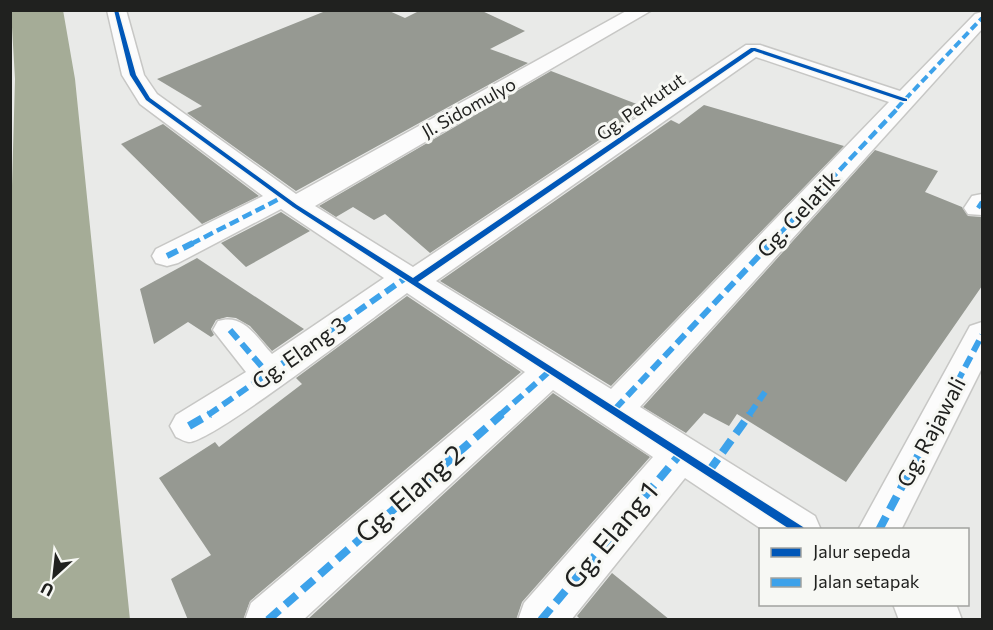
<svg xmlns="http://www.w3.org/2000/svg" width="993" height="630" viewBox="0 0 993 630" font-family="Commissioner,sans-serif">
  <rect width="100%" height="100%" fill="#e9eae8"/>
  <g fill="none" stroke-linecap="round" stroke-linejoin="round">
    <path fill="#a5ac97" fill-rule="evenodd" d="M 11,10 L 63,10 L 75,79 L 130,620 L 10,620 L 10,257 L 15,79 Z"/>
  </g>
  <path fill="#969992" d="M 328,10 L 387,10 L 405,18 L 421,10 L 480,10 L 525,31 L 490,49 L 528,63 L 296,191 L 187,113 L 202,106 L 157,79 Z
    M 551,71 L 647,108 L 430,253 L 385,214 L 374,220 L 353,207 L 336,217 L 319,206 Z
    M 704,105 L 844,146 L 611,386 L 440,281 L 671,120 L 679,124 Z
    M 163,124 L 259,196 L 202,224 L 121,144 Z
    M 875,150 L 938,171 L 925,192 L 962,207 L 968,216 L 982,217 L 982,286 L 846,482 L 737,414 L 729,426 L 704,413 L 686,433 L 643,407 Z
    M 281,212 L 310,231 L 246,267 L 221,243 Z
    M 197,258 L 304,329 L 272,351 L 250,326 L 236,318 L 227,317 L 216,320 L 211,329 L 214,335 L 211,337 L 188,322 L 154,344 L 140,289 Z
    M 407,296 L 521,372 L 250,601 L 243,620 L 188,620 L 171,579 L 211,555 L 159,478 L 215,442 L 219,447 L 302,384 L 296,378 Z
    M 553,393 L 650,457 L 522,602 L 516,620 L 307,620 Z
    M 612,573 L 670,620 L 581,620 L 577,616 Z"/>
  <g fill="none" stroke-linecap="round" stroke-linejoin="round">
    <defs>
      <path id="street" d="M 107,10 L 126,10 L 144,75 L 157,94 L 296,194 L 628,10 L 652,10 L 315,206 L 413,267 L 746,45 L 760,45 L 900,91 L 975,14 L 982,12 L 982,29 L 640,407 L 815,516 L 821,530 L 763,530 L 685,478 L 571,620 L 518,620 L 524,603 L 653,457 L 553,390 L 303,620 L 245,620 L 251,603 L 525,372 L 407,293 C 376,315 213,442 189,442 C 185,442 179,438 176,437 L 170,426 L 176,415 L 246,372 L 213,330 L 218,321 C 244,313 256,337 272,354 L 384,278 L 281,209 L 178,263 L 167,266 L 156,263 L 152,256 L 156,249 L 263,196 L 140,104 L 122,75 ZM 756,57 L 889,102 L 611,389 L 436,281 Z
        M 982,194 L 982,215 L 968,214 L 964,208 L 972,196 Z
        M 982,322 L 982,368 L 901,530 L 858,530 L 970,326 Z
        M 893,604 L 956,604 L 962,620 L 899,620 Z"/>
    </defs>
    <use href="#street" stroke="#c7c7c5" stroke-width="3"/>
    <use href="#street" fill="#fcfcfc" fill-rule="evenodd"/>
    <path stroke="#3da2ea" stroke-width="4" stroke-dasharray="8 4" stroke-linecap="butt" d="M 897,108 L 982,18"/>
    <path stroke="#3da2ea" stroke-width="4.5" stroke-dasharray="10 4.5" stroke-linecap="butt" d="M 978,208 L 982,202
      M 191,244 L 283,197
      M 770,244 L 899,107"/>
    <path stroke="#3da2ea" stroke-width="6" stroke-dasharray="12 6" stroke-linecap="butt" d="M 167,256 L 193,243
      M 230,330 L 269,375
      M 615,409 L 771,243
      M 208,415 L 407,277
      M 500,415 L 552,369
      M 749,415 L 765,392
      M 940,415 L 982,335"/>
    <path stroke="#3da2ea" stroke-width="8" stroke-dasharray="15 8" stroke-linecap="butt" d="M 189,426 L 210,414
      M 709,471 L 750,414
      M 879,530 L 940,414
      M 268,620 L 502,414
      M 541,620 L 681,453"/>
    <defs>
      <path id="cycleway" d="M 114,10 L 118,10 L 136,75 L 150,98 L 297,205 L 413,278 L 751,48 L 755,48 L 907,99 L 907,101 L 903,101 L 754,51 L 418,282 L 803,527 L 805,530 L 791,530 L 293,207 L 146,100 L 130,75 Z"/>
    </defs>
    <use href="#cycleway" stroke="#f7f8f4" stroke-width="3"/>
    <use href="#cycleway" fill="#0057b8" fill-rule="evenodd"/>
  </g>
  <g text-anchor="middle" stroke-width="6" stroke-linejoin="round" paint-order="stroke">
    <g font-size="18" fill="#20211f" stroke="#f7f8f4">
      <text transform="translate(641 107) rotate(-35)" y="6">Gg. Perkutut</text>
      <text transform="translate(469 108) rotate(-29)" y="6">Jl. Sidomulyo</text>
    </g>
    <g font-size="22" fill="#20211f" stroke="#f7f8f4">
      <text transform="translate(798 214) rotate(-47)" y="8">Gg. Gelatik</text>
      <text transform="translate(299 353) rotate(-35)" y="8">Gg. Elang 3</text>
      <text transform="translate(931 432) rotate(-62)" y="8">Gg. Rajawali</text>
    </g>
    <g font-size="27" fill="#20211f" stroke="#f7f8f4">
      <text transform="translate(410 494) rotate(-41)" y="9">Gg. Elang 2</text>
      <text transform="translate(611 536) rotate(-50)" y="9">Gg. Elang 1</text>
    </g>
  </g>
  <rect width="993" height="630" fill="none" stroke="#20211f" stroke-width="24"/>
  <rect x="759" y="528" width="210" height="78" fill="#f7f8f4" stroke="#a1a29f" stroke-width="1.5"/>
  <rect x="771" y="548" width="30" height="9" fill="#0057b8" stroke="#a1a29f" stroke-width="1.5"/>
  <text x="813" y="558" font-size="18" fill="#20211f">Jalur sepeda</text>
  <rect x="771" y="578" width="30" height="9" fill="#3da2ea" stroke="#a1a29f" stroke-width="1.5"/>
  <text x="813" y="588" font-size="18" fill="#20211f">Jalan setapak</text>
  <g transform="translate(54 576) rotate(207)" stroke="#f7f8f4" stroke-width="4.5" paint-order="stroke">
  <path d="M0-4.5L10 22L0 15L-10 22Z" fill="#20211f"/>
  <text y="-9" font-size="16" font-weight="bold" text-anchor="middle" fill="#20211f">U</text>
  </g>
</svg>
